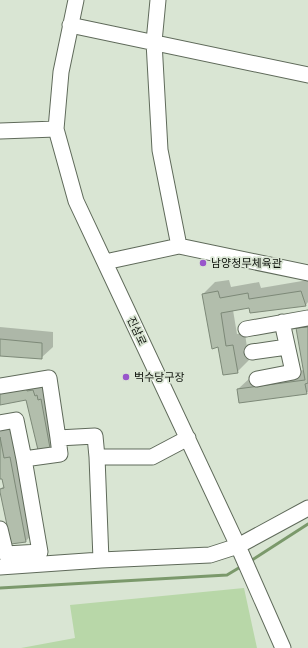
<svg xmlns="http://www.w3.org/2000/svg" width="308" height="648" viewBox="0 0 308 648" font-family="Ubuntu,'Noto Sans KR',sans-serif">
  <rect width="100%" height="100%" fill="#d9e5d3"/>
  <path fill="#b8d7a8" d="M 244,588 L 257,648 L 21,648 L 75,638 L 70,605 Z"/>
  <path fill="#0003" d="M 229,280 L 231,287 L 259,282 L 261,288 L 308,280 L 308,302 L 306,305 L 251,312 L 249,307 L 233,310 L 237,334 L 245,334 L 249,360 L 237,372 L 219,346 L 203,294 L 215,282 Z
    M 308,317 L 308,392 L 239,402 L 238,389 L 250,378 L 304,370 L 297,328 Z
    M 0,327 L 53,332 L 53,347 L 41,358 L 0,355 Z
    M 37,376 L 52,388 L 62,436 L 50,447 L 38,449 L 27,399 L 0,404 Z
    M 11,421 L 37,529 L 26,541 L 0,489 L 5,485 L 3,478 L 0,478 L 0,423 Z"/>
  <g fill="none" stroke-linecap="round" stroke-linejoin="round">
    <path stroke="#7b996b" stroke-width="3" d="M 249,562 L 308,524
      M 0,588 L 227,575 L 242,566"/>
  </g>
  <path fill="#b2beac" stroke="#7d8978" d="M 218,291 L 220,298 L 248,293 L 249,299 L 301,291 L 306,306 L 250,313 L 249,308 L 221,313 L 226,346 L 233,345 L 238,373 L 223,375 L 218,347 L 212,349 L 202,294 Z
    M 308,327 L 308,383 L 305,384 L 307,394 L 239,403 L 237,389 L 305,380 L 296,328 Z
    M 0,339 L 42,343 L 42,359 L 0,356 Z
    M 26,387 L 27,391 L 33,390 L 35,396 L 37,395 L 38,400 L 41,399 L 50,448 L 38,450 L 26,400 L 0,405 L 0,392 Z
    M 0,437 L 4,458 L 10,457 L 26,542 L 11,544 L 0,492 L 0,489 L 4,488 L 2,479 L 0,479 Z"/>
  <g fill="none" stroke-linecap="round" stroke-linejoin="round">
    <defs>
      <path id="minor" d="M 76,0 L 61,72 L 56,129 L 76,201 L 238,546 L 283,648
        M 158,0 L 154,42 L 160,150 L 179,246
        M 70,25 L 308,75
        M 0,131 L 56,129
        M 105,262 L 179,246 L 308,273
        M 246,329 L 308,318
        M 252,352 L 287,347
        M 257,379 L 293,372 L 282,322
        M 0,386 L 49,378 L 58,438
        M 0,423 L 16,420 L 24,459 L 60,454 L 58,438 L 95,436 L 97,457
        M 0,529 L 6,554 L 40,552 L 24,459
        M 101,560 L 97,457 L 152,457 L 188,438
        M 0,567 L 101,560 L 210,555 L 238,546 L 308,508"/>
    </defs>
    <use href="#minor" stroke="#5f6a5a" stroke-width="17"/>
    <use href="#minor" stroke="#fff" stroke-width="15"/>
  </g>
  <g fill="#9856cb" stroke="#d9e5d3" stroke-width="1.5">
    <circle cx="203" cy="263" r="4"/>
    <circle cx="126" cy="377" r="4"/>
  </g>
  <g text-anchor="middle" stroke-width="3.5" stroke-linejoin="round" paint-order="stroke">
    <g font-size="11" fill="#0c100a" stroke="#d9e5d3" text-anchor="start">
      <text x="211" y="267">남양청무체육관</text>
      <text x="134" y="381">벅수당구장</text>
    </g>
    <g font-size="11" fill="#0c100a" stroke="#d9e5d3">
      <text transform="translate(137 331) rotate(65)" y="4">진삼로</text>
    </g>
  </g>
</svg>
